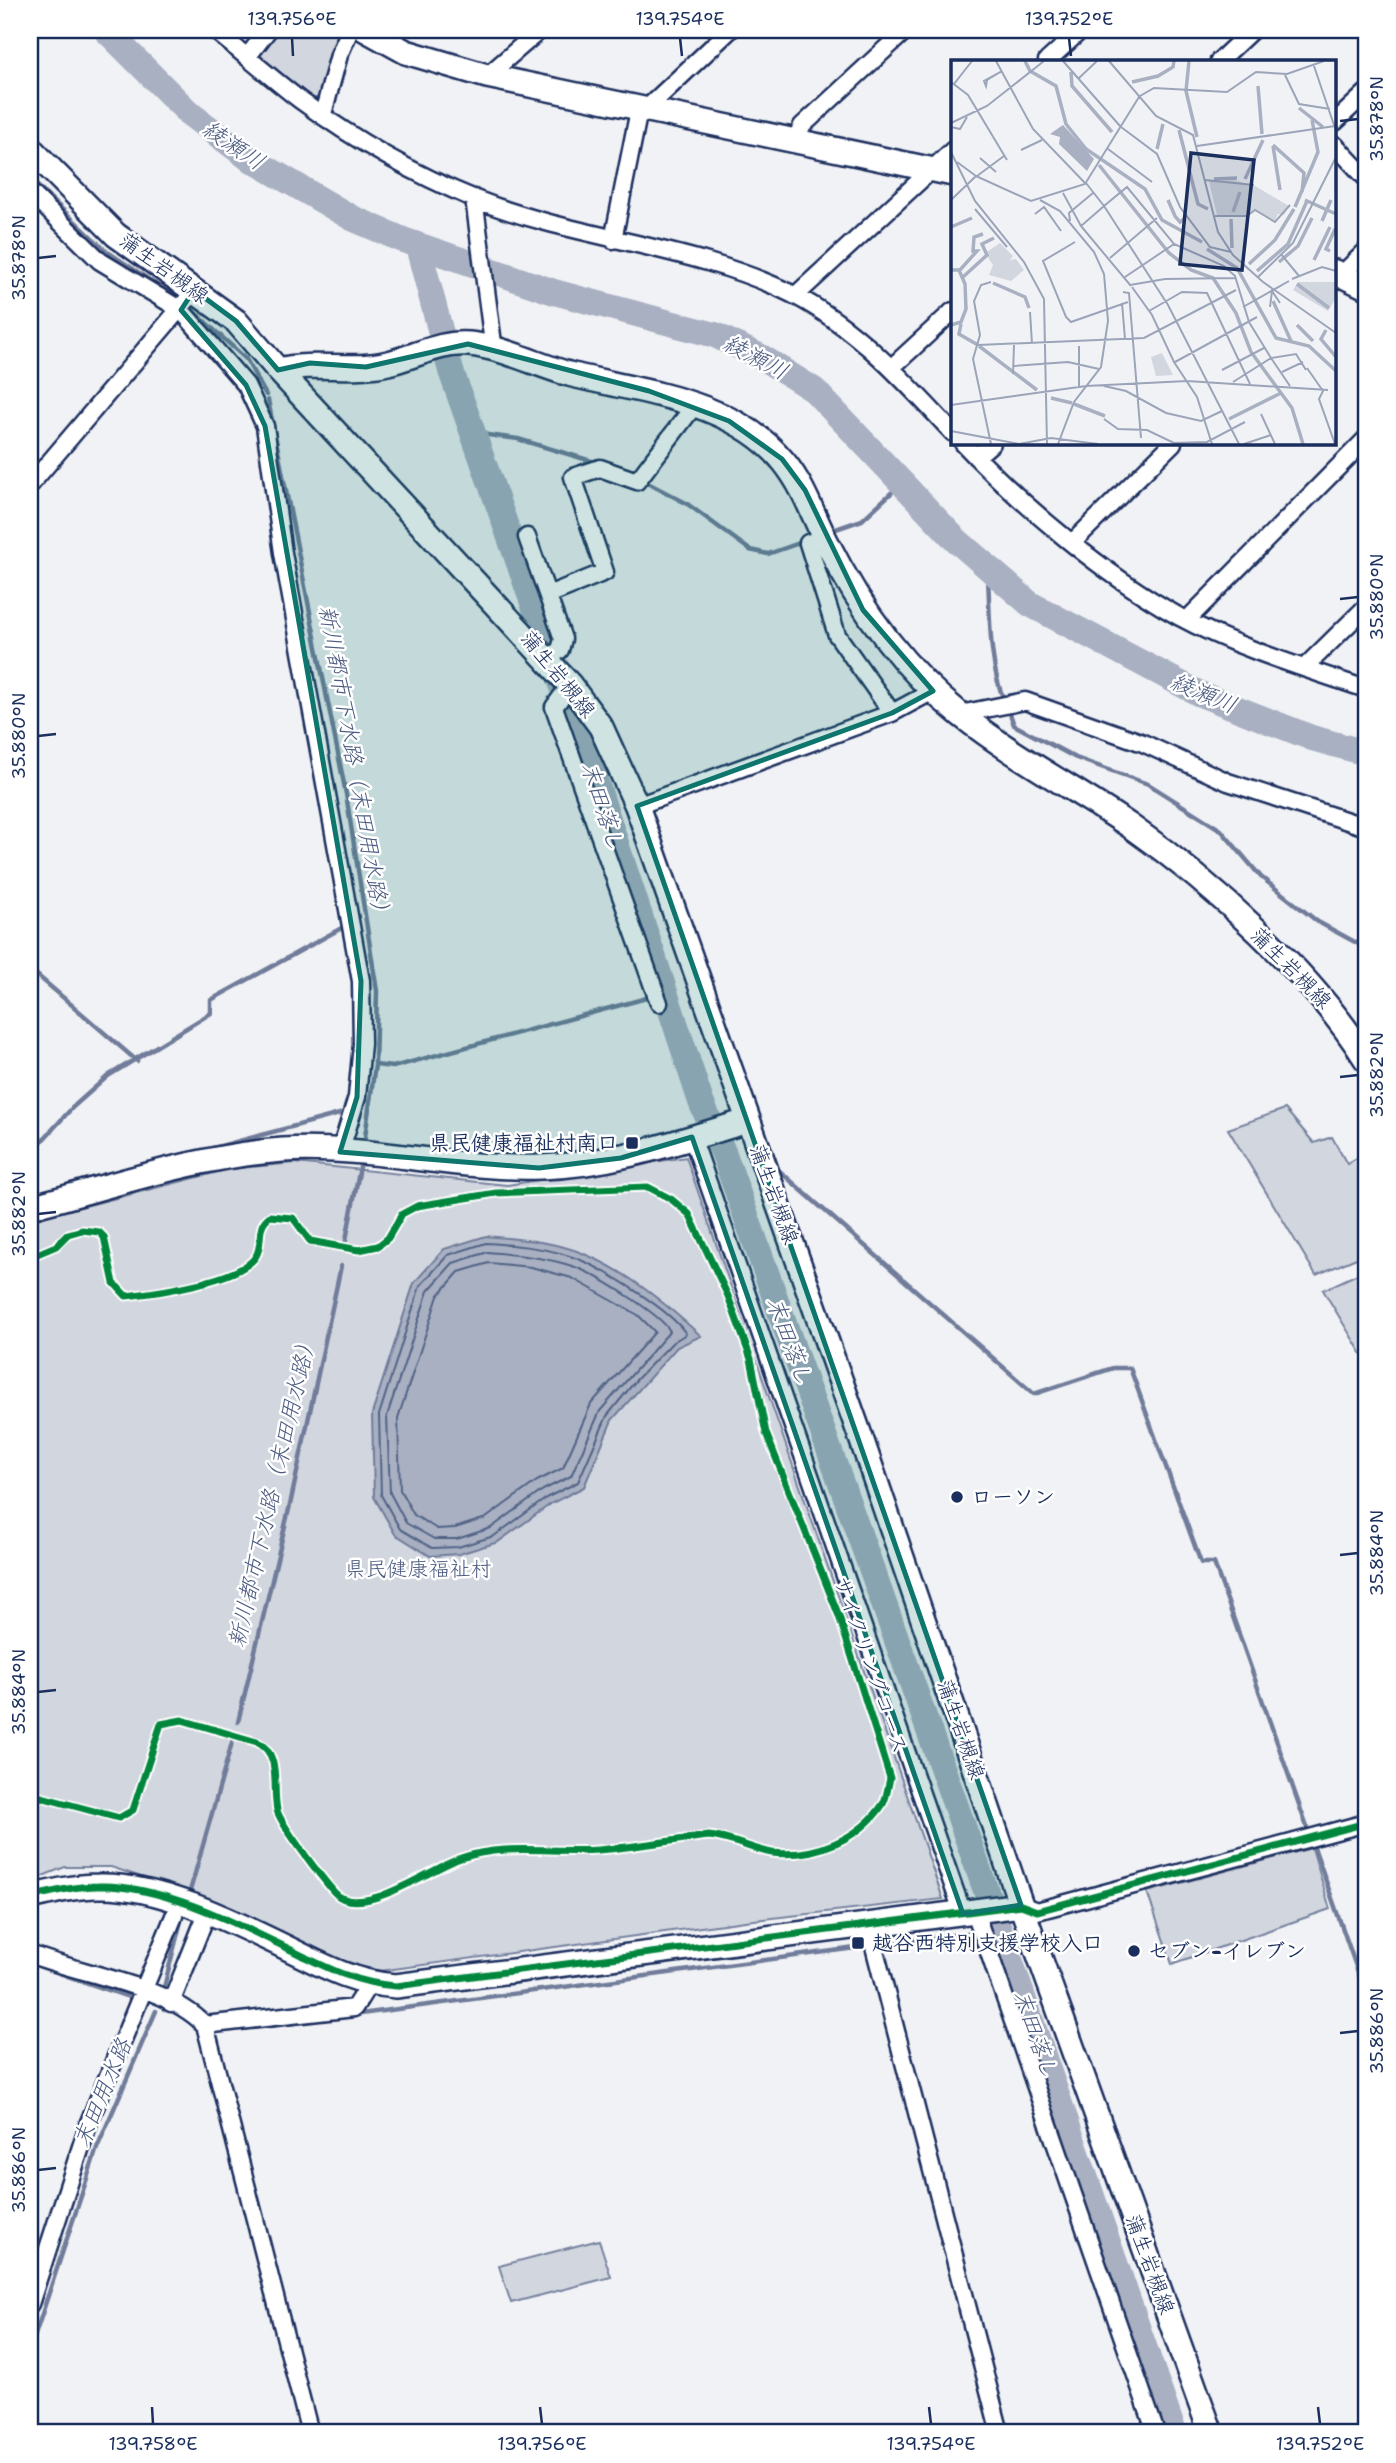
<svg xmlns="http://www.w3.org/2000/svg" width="1396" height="2463" viewBox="0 0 1396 2463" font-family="'Shantell Sans','Klee One',sans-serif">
  <rect width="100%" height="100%" fill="#f1f2f5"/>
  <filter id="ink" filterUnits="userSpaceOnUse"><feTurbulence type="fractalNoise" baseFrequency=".0143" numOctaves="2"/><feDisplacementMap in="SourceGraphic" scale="14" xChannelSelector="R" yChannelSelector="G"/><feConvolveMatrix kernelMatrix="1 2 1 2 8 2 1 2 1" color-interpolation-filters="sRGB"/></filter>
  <g filter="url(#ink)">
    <path fill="#d2d6df" stroke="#76829e" stroke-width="2" d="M 273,30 L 332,30 L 340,35 L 323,96 L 309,100 L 256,59 Z
      M 1285,1109 L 1314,1143 L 1332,1137 L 1347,1164 L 1366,1152 L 1366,1254 L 1316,1275 L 1228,1129 Z
      M 686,1157 L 943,1899 L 745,1921 L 379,1971 L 333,1962 L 163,1884 L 111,1867 L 65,1867 L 30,1881 L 30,1220 L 230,1169 L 295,1163 L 507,1185 Z
      M 1366,1270 L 1366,1361 L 1323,1290 Z
      M 1312,1848 L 1330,1909 L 1172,1964 L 1147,1892 Z
      M 599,2240 L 611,2277 L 511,2303 L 499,2266 Z"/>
    <path fill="#a8b0c2" stroke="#707c9a" stroke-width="2" d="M 486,1236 C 518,1239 553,1241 582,1253 C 627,1271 666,1304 701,1336 L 677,1347 L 612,1420 L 584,1487 L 552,1503 L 498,1542 L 459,1554 L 430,1556 L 395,1534 L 374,1497 L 372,1414 L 414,1283 L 444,1249 Z"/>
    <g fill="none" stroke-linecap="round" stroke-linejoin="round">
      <path stroke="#536386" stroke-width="2" d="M 486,1243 C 517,1245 550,1248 578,1259 C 604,1269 672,1311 686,1334 L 673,1342 L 637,1379 L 607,1416 L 578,1482 L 548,1497 L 494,1536 L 458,1547 L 432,1548 L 400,1529 L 381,1495 L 379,1415 L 420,1286 L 448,1255 Z
        M 488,1252 C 517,1255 547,1257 575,1267 C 597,1275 659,1313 670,1331 L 600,1411 L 571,1476 L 543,1490 L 491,1528 L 457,1539 L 434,1539 L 406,1523 L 390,1493 L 387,1416 L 428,1291 L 453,1263 Z
        M 489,1263 L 531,1267 L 572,1278 L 638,1315 L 655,1332 L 591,1404 L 563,1468 L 537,1481 L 486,1518 L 455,1528 L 437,1529 L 414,1515 L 400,1490 L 398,1418 L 438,1296 L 459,1272 Z"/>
      <path stroke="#707c9a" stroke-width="4.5" d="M 30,179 L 105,250 L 178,299
        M 191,309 L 246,359 L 266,395
        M 268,400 L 346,794 L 377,991 L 375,1065 L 365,1137
        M 473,433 L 518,439 L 598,463
        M 642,480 L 686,503 L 750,550 L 768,554 L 805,541
        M 830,531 L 862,520 L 902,483
        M 987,564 C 991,609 987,659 1004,700
        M 1008,708 L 1014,725 L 1076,758 L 1148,784 L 1221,830 L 1261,877 L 1318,922 L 1366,948
        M 30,969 L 137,1061
        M 375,1065 L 393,1067 L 665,993
        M 701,1102 L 721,1119
        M 213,1148 L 347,1112
        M 30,1154 L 73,1107 L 108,1076 L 211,1013 L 211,1000 L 347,925
        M 775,1167 L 1034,1394 L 1113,1368 L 1130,1368 L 1201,1563 L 1214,1563 L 1366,1995
        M 345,1245 L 360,1167
        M 238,1722 L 290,1505 L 341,1266
        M 190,1891 L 233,1739
        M 30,1963 L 129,1997
        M 163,1991 L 181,1921
        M 353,2015 L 968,1933 L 999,1932
        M 30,2350 L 97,2148 L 156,2011"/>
      <path stroke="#a8b0c2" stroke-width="26" d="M 106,30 L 190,114 L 249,158 L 352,218 L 403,240 L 554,292 L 715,335 L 763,358 L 814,390 L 954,538 L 1030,604 L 1200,694 L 1312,738 L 1366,753
        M 418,246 L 451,371 L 589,761 L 701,1102 L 724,1154 L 985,1888 L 1174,2433"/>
      <defs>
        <path id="street" d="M 214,30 C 243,53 271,78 300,100 C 353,139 414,174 475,199 C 578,240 694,245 794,295 C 856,327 906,382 953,433
          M 248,56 L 268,30
          M 1047,61 L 1081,30
          M 1219,61 L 1252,30
          M 487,76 L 540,30
          M 644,111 L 730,30
          M 323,114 L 339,55 L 350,30
          M 1335,122 L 1366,93
          M 795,141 L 802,126 L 906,30
          M 1335,145 L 1366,178
          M 30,192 L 100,261 L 181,310 L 246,385 L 265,426 L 283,553 L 361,981 L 362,1044 L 357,1097 L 340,1152
          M 474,198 L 494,351
          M 613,240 L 639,110
          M 1336,280 L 1366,251
          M 795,296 L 953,150
          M 891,368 L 953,311
          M 963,443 C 1021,505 1103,574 1178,616 C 1235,647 1304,668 1366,689
          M 976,457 L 992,443
          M 30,485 L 187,300
          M 527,537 L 563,639 L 560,650 L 548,658
          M 824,538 L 808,543 L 837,635 L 892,713
          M 1073,542 L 1173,443
          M 548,595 L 605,572 L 573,477 L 600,468 L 637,481 L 694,406
          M 1187,620 L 1366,439
          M 1304,668 L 1366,607
          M 570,685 L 554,707 L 659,1003
          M 960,714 L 1025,701 L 1143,743 L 1228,782 L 1366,827
          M 637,806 L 892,713 L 933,691
          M 692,1137 L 963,1914
          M 1021,1905 L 1037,1911 L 1366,1823
          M 975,1912 L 1156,2433
          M 869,1927 L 1000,2433
          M 30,1954 C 82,1975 165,1984 205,2025 L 354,2008 L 369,1984
          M 171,2003 L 207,1913
          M 205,2025 L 310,2433
          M 30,2304 L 89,2122 L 174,1916"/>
        <path id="secondary" d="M 366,30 L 406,52 L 487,76 L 953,174
          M 30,148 L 116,235 L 236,321 L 278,370 L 570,685 L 601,727 L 637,806 L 862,1441 L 1021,1905 L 1211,2433
          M 1335,272 L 1366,287
          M 278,370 C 315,361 351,372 388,363 C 414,357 442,341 469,344 C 502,347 537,365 569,374 C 640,392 734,400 784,462 C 804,487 812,513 826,541 C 859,607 903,669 961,715 C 1014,757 1074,788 1130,826 C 1213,884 1312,974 1366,1059
          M 30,1207 C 112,1186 197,1156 283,1150 C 369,1145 455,1170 541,1167 C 612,1165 680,1141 747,1121
          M 30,1897 C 52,1892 75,1886 98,1886 C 156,1884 230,1920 281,1945 C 320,1964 352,1983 396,1986 L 1021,1905"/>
      </defs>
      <use href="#street" stroke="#1b2f5e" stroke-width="21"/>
      <use href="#secondary" stroke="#1b2f5e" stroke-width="28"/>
      <use href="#street" stroke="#fff" stroke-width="16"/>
      <use href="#secondary" stroke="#fff" stroke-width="23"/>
      <defs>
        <path id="cycleway" d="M 30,1257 L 56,1246 L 68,1234 L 82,1230 L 99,1232 L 104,1237 L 114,1283 L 126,1296 C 154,1293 241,1281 256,1256 C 264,1243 255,1226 270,1216 L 293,1218 L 310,1241 L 359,1250 L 378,1246 L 388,1238 L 402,1214 L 417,1206 L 496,1193 L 648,1187 L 671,1199 L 689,1214 L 728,1296 L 751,1359 L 766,1433 L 839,1616 L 890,1778 C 888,1786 887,1797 883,1804 C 860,1839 814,1858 772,1853 C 750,1849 731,1838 709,1836 C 672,1840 635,1847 598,1850 C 552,1853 505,1843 461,1858 C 432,1867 360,1922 334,1892 C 322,1878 280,1824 277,1810 C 272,1787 282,1754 257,1742 L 182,1720 L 161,1724 L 133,1810 L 119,1818 L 30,1794
          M 30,1897 C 52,1892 75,1886 98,1886 C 156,1884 230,1920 281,1945 C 320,1964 352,1983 396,1986 L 1021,1905 L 1037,1911 L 1366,1823"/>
      </defs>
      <use href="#cycleway" stroke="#fff" stroke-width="11"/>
      <use href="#cycleway" stroke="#00873e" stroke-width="7"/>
    </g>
  </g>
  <path fill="#0f766e" fill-opacity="0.2" stroke="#0f766e" stroke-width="5" stroke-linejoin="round" d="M 194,290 L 236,321 L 278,370 L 310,363 L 366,367 L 468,344 L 649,391 L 729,421 L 782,459 L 805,490 L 863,610 L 933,691 L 892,713 L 637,806 L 1021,1905 L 963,1914 L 692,1137 L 621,1158 L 539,1168 L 340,1152 L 357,1097 L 361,981 L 265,426 L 246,385 L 181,310 Z"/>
  <path fill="none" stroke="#1b2f5e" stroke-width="2.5" d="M 292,38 L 293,56M 680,38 L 682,56M 1069,38 L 1071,56M 1340,121 L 1358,119M 38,258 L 56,256M 1340,599 L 1358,597M 38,736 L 56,734M 1340,1077 L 1358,1075M 38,1214 L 56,1212M 1340,1555 L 1358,1553M 38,1692 L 56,1690M 1340,2033 L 1358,2031M 38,2170 L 56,2168M 152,2407 L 153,2424M 540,2407 L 542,2424M 929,2407 L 931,2424M 1318,2407 L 1320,2424"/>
  <g fill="#1b2f5e" stroke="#fff" stroke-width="2.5">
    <rect x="625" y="1136" width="14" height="14" rx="3.5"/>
    <circle cx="957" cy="1497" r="7"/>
    <rect x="851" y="1936" width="14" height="14" rx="3.5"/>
    <circle cx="1134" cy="1951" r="7"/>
  </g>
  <g text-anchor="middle" stroke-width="5" stroke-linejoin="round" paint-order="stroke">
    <g font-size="21" fill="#1b2f5e" stroke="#fff">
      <text transform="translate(164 268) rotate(36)" y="7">蒲生岩槻線</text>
      <text transform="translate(558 674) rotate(51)" y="7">蒲生岩槻線</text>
      <text transform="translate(1291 968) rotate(45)" y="7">蒲生岩槻線</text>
      <text transform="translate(774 1194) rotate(70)" y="7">蒲生岩槻線</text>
      <text transform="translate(871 1665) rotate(71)" y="7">サイクリングコース</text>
      <text transform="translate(961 1729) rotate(71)" y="7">蒲生岩槻線</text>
      <text transform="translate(1150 2264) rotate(70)" y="7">蒲生岩槻線</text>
    </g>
    <g font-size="21" font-weight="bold" fill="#1b2f5e" stroke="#fff" text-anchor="start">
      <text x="618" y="1150" text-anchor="end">県民健康福祉村南口</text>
      <text x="971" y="1504">ローソン</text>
      <text x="872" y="1950">越谷西特別支援学校入口</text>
      <text x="1148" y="1958">セブン-イレブン</text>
    </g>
    <g font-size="21" fill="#49597e" stroke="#fff">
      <text x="418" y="1576">県民健康福祉村</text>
    </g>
    <g font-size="23" font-style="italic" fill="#4c5c81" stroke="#fff">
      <text transform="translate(234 145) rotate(34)" y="8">綾瀬川</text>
      <text transform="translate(756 357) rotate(28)" y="8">綾瀬川</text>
      <text transform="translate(1204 693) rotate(23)" y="8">綾瀬川</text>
      <text transform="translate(355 764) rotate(80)" y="8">新川都市下水路（末田用水路）</text>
      <text transform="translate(603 806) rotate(72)" y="8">末田落し</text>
      <text transform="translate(790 1341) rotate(70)" y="8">末田落し</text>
      <text transform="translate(272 1490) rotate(-77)" y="8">新川都市下水路（末田用水路）</text>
      <text transform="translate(1036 2034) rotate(71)" y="8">末田落し</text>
      <text transform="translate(102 2093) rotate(-67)" y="8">末田用水路</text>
    </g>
  </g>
  <g transform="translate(951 60)">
    <rect width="385" height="385" fill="#f1f2f5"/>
    <path d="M 283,120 L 304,126 L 338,146 L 333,155 L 327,154 L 324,161 L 304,150 L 297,155 L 266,155 L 258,121 ZM 49,183 L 62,196 L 59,200 L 65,199 L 73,210 L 60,221 L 38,215 L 42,205 L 34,193 ZM 347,222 L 385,222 L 385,238 L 377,251 L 342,230 ZM 211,293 L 222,315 L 205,316 L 200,297 Z" fill="#d2d6df"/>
    <path d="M 112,65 L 143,99 L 136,111 L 108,84 L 109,77 L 99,74 Z" fill="#a8b0c2"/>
    <path fill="none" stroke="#a8b0c2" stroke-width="3.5" d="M 74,1 L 79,11 L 105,26 L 115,64 L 135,89 L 194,129 L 211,160 L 251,182M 238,1 L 235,31 L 246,77M 120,12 L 121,26 L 161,72M 181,22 L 207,16 L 222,7 L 223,1M 307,26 L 311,74M 348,48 L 372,67M 228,70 L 247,144 L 257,149M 322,85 L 353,113 L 351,132M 322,86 L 329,130M 206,89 L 212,64M 148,105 L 218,193 L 240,210 L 262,218 L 285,253 L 300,292 L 341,348 L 352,384M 263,119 L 286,118M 294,119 L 312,80M 217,140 L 224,156 L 229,162 L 233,159M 354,140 L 385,154M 344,147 L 367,92 L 361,60M 282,152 L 289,132M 280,159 L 281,188M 371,161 L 380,140M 0,167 L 21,158M 256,189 L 286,208 L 325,278 L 358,286 L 385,311M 379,191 L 375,189 L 384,169M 363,200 L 379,167M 328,202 L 347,186 L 361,158M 298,204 L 324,180 L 343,149M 0,210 L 8,210 L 14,224 L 15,249 L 10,262 L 0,265M 8,211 L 26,191 L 22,191 L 23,177 L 32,174M 306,211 L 337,184 L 356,141M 12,217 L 36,195 L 31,184 L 43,178M 42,223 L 74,237 L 78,248M 346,224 L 378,248M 322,241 L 340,281M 10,264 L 8,274 L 27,285M 346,265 L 362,281M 375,270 L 370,279 L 385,297M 28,286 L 86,330M 100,338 L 121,343M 123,344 L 154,356M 278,359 L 330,333"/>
    <path fill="none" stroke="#9ba4b9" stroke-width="2" d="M 45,1 L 82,69 L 134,123M 112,1 L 169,66M 158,1 L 205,56 L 242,75 L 267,172 L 282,195 L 312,222 L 385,273M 363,6 L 385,71M 51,11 L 36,20 L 35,26 L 33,21 ZM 334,15 L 348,44 L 379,49M 128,18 L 146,1M 0,22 L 17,35 L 56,100M 3,24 L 21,1M 189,36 L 203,28 L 276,32 L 305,12 L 336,14 L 373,1M 0,63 L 36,46 L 93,1M 0,67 L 9,69 L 16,57M 170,67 L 206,94 L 229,147 L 259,187 L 280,192M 246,86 L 384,66M 157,89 L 201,122M 70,90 L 91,80M 0,92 L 24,141 L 73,202 L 93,239 L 96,384M 29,98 L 45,112M 6,102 L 25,116M 26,116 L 53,96M 254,120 L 303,125M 135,123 L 153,146 L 130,166 L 180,226M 112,133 L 130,166M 0,140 L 25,116 L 80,141 L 134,124 L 188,37M 89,140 L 109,151 L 143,192 L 153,214 L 157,261 L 150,307 L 123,342 L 107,384M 24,149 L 56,187M 84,154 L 93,147 L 110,171M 264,156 L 296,156 L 304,150 L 324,162 L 339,145M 119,161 L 118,153 L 142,133M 124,182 L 92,201 L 115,257 L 120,262 L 177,242M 330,194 L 348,216M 159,198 L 206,158M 174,217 L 223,184M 307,217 L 342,183 L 385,97M 341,219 L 371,207 L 385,211M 40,222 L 30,225 L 23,241 L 29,275 L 22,299 L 40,384M 179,225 L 214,219 L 284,218M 181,227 L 201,255 L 223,302 L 246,337 L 261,384M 172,232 L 178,233 L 190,378M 171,243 L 174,279M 292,247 L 338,221M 319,247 L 321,231 L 329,243M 198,251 L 231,232 L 256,233 L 299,324M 79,252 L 81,284M 27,285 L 193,278 L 285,230M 224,302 L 306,257M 62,306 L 117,302 L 148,309M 356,308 L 372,331 L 368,339 L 384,384M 271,310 L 313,288M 331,312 L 352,302M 62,314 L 63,285M 282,322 L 320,298 L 298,262 L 284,216 L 273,206 L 223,184 L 176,127 L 153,146 L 217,245 L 288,384M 153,326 L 175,331 L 215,353 L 250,361 L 271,351M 339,326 L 320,298 L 345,294 L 355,310M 128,327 L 128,286M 0,345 L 135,326 L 236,321 L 377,330M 310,354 L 324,384M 153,359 L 167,369 L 196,370 L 223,383 L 256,382 L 294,362M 0,371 L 68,384 L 100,378 L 147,384M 293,384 L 320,375"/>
    <path fill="#1b2f5e" fill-opacity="0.15" stroke="#1b2f5e" stroke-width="3.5" d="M 240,93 L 303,100 L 291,210 L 229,204 Z"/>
    <rect width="385" height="385" fill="none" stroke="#1b2f5e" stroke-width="3.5"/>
  </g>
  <rect width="1396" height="2463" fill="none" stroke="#fff" stroke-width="77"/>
  <rect x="38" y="38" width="1320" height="2386" fill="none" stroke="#1b2f5e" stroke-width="2.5"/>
  <g font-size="18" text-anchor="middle" fill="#1b2f5e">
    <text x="292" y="25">139.756°E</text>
    <text x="680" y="25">139.754°E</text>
    <text x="1069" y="25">139.752°E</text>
    <text transform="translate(1377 119) rotate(-90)" y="6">35.878°N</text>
    <text transform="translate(19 258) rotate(-90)" y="6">35.878°N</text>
    <text transform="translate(1377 597) rotate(-90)" y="6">35.880°N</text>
    <text transform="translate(19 736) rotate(-90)" y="6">35.880°N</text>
    <text transform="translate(1377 1075) rotate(-90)" y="6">35.882°N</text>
    <text transform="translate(19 1214) rotate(-90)" y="6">35.882°N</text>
    <text transform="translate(1377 1553) rotate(-90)" y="6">35.884°N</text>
    <text transform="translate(19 1692) rotate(-90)" y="6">35.884°N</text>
    <text transform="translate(1377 2031) rotate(-90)" y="6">35.886°N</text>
    <text transform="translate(19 2170) rotate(-90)" y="6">35.886°N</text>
    <text x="153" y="2450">139.758°E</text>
    <text x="542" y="2450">139.756°E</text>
    <text x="931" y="2450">139.754°E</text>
    <text x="1320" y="2450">139.752°E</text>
  </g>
</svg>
